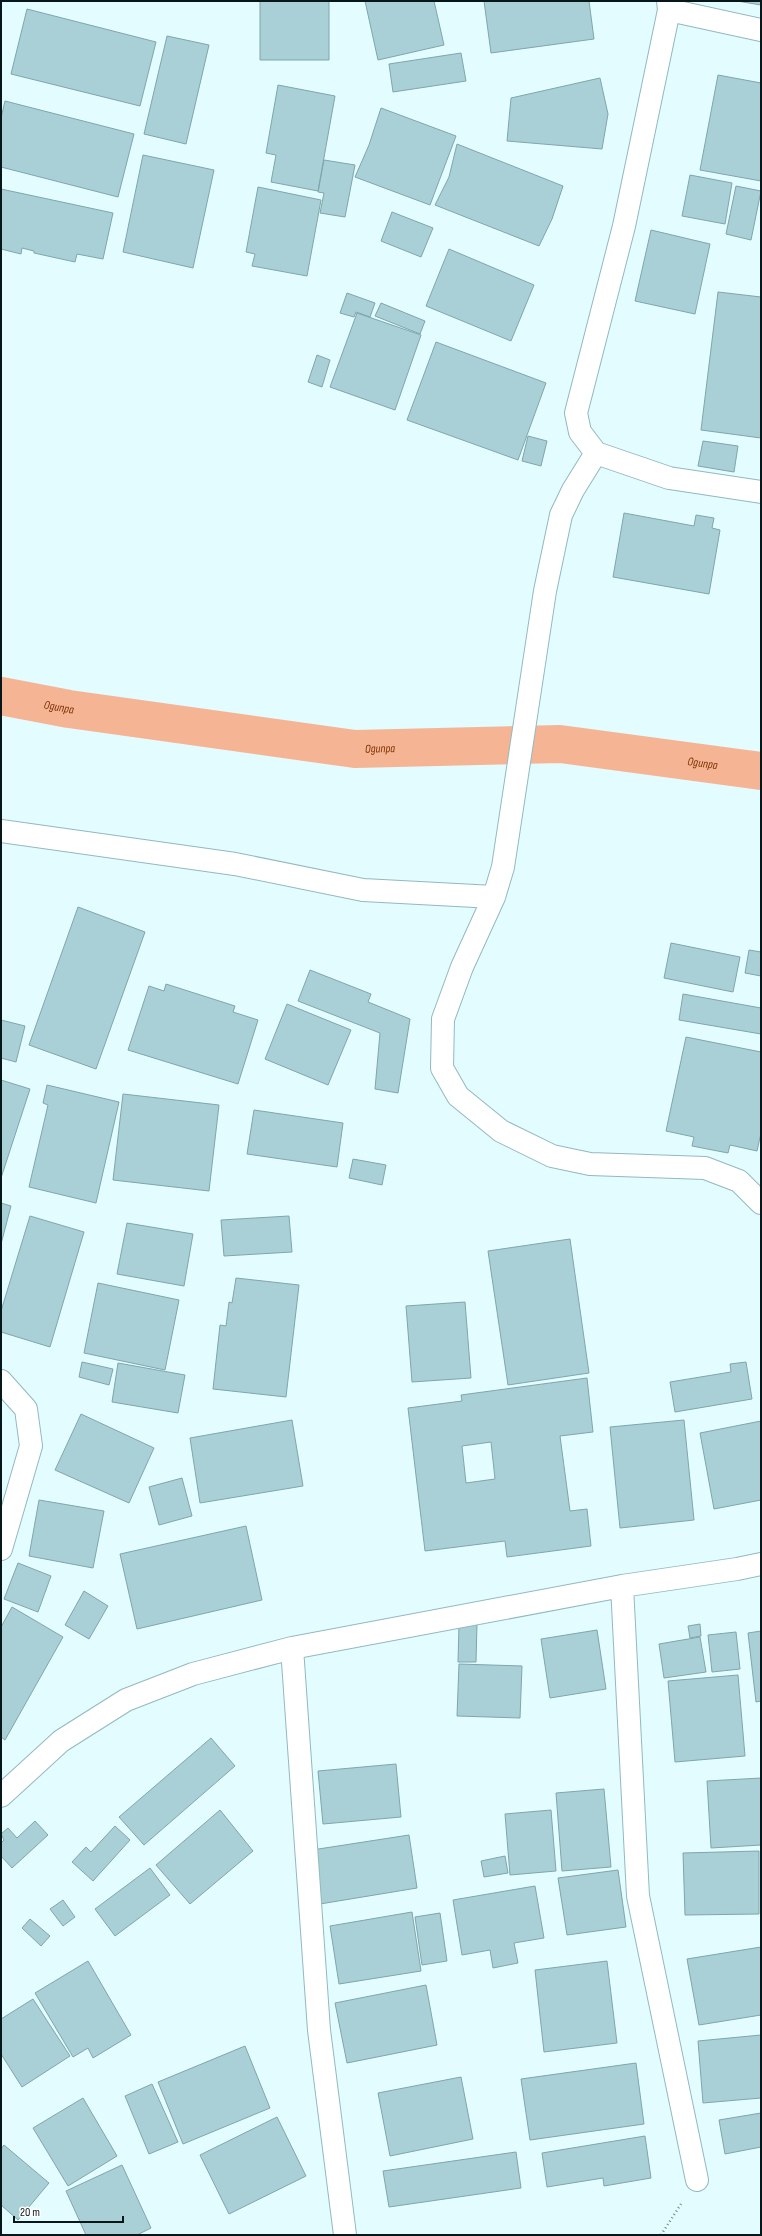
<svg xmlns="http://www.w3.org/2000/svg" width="762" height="2236" viewBox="0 0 762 2236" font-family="'Sofia Sans Condensed',sans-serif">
  <rect width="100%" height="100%" fill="#e3fcff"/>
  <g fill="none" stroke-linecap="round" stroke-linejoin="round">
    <path stroke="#f5b494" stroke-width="38" id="s1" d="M 1,696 L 69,709 L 355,749 L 560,744 L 761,771"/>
  </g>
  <path fill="#a8d0d6" stroke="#7fa6ac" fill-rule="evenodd" d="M 260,1 L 329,1 L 329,60 L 260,60 Z
    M 365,1 L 434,1 L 444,45 L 378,60 Z
    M 484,1 L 589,1 L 594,39 L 491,53 Z
    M 737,1 L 761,1 L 761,5 Z
    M 27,9 L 156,42 L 140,106 L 11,74 Z
    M 167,36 L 209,45 L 186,144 L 144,134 Z
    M 461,53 L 466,81 L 393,92 L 389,64 Z
    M 718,75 L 761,83 L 761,181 L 700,170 Z
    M 600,78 L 608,114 L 602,149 L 507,141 L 511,98 Z
    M 278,85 L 335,96 L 318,191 L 271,182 L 276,155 L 266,153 Z
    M 5,101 L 134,134 L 118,197 L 1,167 L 1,118 Z
    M 381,108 L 456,136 L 430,205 L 355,177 L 369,145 Z
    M 457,144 L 563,186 L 552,219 L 539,246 L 435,205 L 449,177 Z
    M 143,155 L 214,170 L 193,268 L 123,252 Z
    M 324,160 L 355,165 L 345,217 L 320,213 L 324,193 L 318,192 Z
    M 690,175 L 732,183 L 725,224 L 682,216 Z
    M 736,186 L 761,191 L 751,240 L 726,234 Z
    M 258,187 L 321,200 L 307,276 L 252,266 L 255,254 L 246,252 Z
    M 1,189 L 113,213 L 103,259 L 77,254 L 75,262 L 34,253 L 34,251 L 22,248 L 21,254 L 1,249 Z
    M 392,212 L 433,228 L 421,257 L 381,241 Z
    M 651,230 L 710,244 L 695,314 L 635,301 Z
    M 449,249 L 534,285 L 511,341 L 426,306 Z
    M 718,292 L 761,297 L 761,438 L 701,430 Z
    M 347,293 L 375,303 L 370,317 L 356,312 L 354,317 L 340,313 Z
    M 381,303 L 425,321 L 420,334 L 375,316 Z
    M 357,313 L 421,335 L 395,410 L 330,387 Z
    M 436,342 L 546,383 L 518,460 L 407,420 Z
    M 317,355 L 330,360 L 322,387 L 308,382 Z
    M 528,436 L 547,441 L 541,466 L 522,461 Z
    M 703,441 L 738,446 L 734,472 L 698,466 Z
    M 624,513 L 694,526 L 696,515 L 714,518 L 712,528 L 720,530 L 709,594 L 613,577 Z
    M 78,907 L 145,932 L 96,1069 L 29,1045 Z
    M 671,943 L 740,957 L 733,992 L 664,978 Z
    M 749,950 L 761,952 L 761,976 L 745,973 Z
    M 310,970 L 371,994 L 368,1002 L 410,1019 L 398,1093 L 375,1089 L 380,1033 L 298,1001 Z
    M 166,984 L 235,1006 L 233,1012 L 258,1020 L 238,1084 L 128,1050 L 149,986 L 164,991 Z
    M 683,994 L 761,1008 L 761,1034 L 679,1020 Z
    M 287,1004 L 351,1030 L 328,1085 L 265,1059 Z
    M 1,1020 L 25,1026 L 16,1062 L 1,1058 Z
    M 686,1037 L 761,1052 L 761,1133 L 757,1151 L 730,1145 L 728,1153 L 692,1146 L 694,1137 L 666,1131 Z
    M 1,1080 L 30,1089 L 1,1178 Z
    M 47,1085 L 119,1102 L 96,1203 L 29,1187 L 48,1105 L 43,1103 Z
    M 123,1094 L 219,1105 L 209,1191 L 113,1180 Z
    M 254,1110 L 343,1123 L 337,1167 L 247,1154 Z
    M 353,1159 L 386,1165 L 382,1185 L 349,1178 Z
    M 1,1203 L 11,1206 L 1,1244 Z
    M 30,1216 L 84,1232 L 50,1347 L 1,1332 L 1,1311 Z
    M 289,1216 L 292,1252 L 224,1256 L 221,1220 Z
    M 127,1223 L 193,1234 L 184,1286 L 117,1274 Z
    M 570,1239 L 589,1373 L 508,1385 L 488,1251 Z
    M 236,1278 L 299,1285 L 286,1397 L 213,1389 L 220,1325 L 226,1326 L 229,1302 L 232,1303 Z
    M 98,1283 L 179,1300 L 165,1370 L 84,1353 Z
    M 465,1302 L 471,1378 L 412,1382 L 406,1306 Z
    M 82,1362 L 113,1369 L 109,1385 L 79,1377 Z
    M 746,1362 L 752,1399 L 675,1412 L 670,1382 L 731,1372 L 730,1364 Z
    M 118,1363 L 185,1375 L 178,1413 L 112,1402 Z
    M 587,1378 L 593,1432 L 560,1436 L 570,1511 L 587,1509 L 591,1546 L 507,1557 L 505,1541 L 425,1551 L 408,1408 L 462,1401 L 461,1395 ZM 491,1442 L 495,1479 L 466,1483 L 462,1446 Z
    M 81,1414 L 154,1448 L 129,1503 L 55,1470 Z
    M 292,1420 L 303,1486 L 200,1503 L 190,1438 Z
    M 684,1420 L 694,1520 L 620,1528 L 610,1427 Z
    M 761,1421 L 761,1500 L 714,1509 L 700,1433 Z
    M 182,1478 L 192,1516 L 159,1525 L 149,1487 Z
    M 39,1500 L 104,1511 L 93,1568 L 29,1556 Z
    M 246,1526 L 262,1600 L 137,1629 L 120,1554 Z
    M 18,1563 L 51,1576 L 38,1612 L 4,1599 Z
    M 84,1591 L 108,1606 L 89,1639 L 65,1625 Z
    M 12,1607 L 63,1637 L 5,1740 L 1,1737 L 1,1627 Z
    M 459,1624 L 477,1624 L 476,1662 L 458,1662 Z
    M 700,1624 L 701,1636 L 690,1638 L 688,1626 Z
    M 597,1630 L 606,1689 L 550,1698 L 541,1639 Z
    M 761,1631 L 761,1701 L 756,1702 L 748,1633 Z
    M 736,1632 L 740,1669 L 712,1672 L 708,1635 Z
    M 700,1637 L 706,1672 L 664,1678 L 659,1644 Z
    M 459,1664 L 522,1666 L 520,1718 L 457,1716 Z
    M 738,1675 L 745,1756 L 675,1762 L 668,1681 Z
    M 211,1738 L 235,1766 L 144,1845 L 119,1817 Z
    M 396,1764 L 401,1817 L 323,1824 L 318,1771 Z
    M 761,1778 L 761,1845 L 711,1848 L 707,1781 Z
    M 604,1789 L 611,1867 L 562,1871 L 556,1793 Z
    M 220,1810 L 253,1851 L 190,1904 L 156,1865 Z
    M 551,1810 L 556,1871 L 510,1875 L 505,1814 Z
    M 35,1821 L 48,1835 L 12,1868 L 1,1856 L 1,1843 L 4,1840 L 1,1834 L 8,1828 L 17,1838 Z
    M 115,1826 L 130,1840 L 93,1881 L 72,1862 L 86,1847 L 91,1852 Z
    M 409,1835 L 417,1888 L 320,1904 L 312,1850 Z
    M 759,1851 L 759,1914 L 685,1915 L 683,1853 Z
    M 505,1856 L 508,1873 L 484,1877 L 481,1861 Z
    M 150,1868 L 170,1895 L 115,1936 L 95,1909 Z
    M 618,1870 L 626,1927 L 567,1935 L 558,1878 Z
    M 535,1886 L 544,1938 L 514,1943 L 518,1963 L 493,1968 L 490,1950 L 462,1955 L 453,1900 Z
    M 63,1900 L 75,1917 L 63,1926 L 50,1909 Z
    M 412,1912 L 421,1971 L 339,1984 L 330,1926 Z
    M 440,1913 L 447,1961 L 422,1965 L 415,1917 Z
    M 30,1919 L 50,1936 L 41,1946 L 22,1928 Z
    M 761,1947 L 761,2015 L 699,2025 L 687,1959 Z
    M 88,1961 L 131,2035 L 93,2058 L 88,2048 L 73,2057 L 35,1993 Z
    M 607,1961 L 617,2043 L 544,2052 L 535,1970 Z
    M 426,1985 L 437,2045 L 347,2063 L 335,2003 Z
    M 33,1999 L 70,2056 L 22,2087 L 1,2054 L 1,2019 Z
    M 761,2035 L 761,2098 L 703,2103 L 698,2041 Z
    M 245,2046 L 270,2108 L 183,2144 L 158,2082 Z
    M 636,2063 L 644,2124 L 530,2140 L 521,2079 Z
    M 461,2077 L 473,2139 L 390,2156 L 378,2093 Z
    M 152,2084 L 178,2142 L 149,2154 L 125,2096 Z
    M 83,2098 L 117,2156 L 68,2186 L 33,2128 Z
    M 761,2113 L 761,2147 L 725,2154 L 719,2120 Z
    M 277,2117 L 306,2176 L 229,2214 L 200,2155 Z
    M 645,2136 L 651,2178 L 604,2186 L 603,2178 L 547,2187 L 542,2153 Z
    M 4,2145 L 49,2183 L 18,2220 L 1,2205 L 1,2149 Z
    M 516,2152 L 521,2188 L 389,2207 L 383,2171 Z
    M 122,2165 L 151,2228 L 137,2235 L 86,2235 L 66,2191 Z"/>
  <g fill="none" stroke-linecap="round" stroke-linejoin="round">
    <defs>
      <path id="minor" d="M 668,1 L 669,10 L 624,226 L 576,413 L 580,432 L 596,453 L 669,478 L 761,492
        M 669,10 L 761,30
        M 596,453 L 573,490 L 561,515 L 545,591 L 503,867 L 494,897 L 462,967 L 443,1019 L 442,1068 L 458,1096 L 501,1131 L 552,1156 L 590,1164 L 705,1168 L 739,1181 L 761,1203
        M 1,831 L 235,864 L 363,890 L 494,897
        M 1,1381 L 26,1409 L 31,1446 L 1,1549
        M 622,1586 L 638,1896 L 697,2180
        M 292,1648 L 319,2030 L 345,2235
        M 1,1796 L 61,1741 L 126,1700 L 193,1674 L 292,1648 L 622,1586 L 737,1569 L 761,1564"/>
    </defs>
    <use href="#minor" stroke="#92b9bf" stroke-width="24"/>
    <path stroke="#728689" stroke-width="2.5" stroke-dasharray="1 3" stroke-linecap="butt" d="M 661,2235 L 681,2204"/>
    <use href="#minor" stroke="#fff" stroke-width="22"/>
  </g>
  <g text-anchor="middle" stroke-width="3.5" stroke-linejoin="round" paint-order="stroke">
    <g font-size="12" font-style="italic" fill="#7e3200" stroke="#fff">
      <text dy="4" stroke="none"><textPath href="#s1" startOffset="59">Ogunpa</textPath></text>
      <text dy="4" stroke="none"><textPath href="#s1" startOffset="383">Ogunpa</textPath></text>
      <text dy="4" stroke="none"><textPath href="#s1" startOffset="707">Ogunpa</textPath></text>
    </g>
  </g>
  <rect width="762" height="2236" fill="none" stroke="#071619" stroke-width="4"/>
  <path d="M14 2216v6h109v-6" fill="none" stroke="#071619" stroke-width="2"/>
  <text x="20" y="2216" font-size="12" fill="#071619" stroke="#ffffff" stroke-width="3" paint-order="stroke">20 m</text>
</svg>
